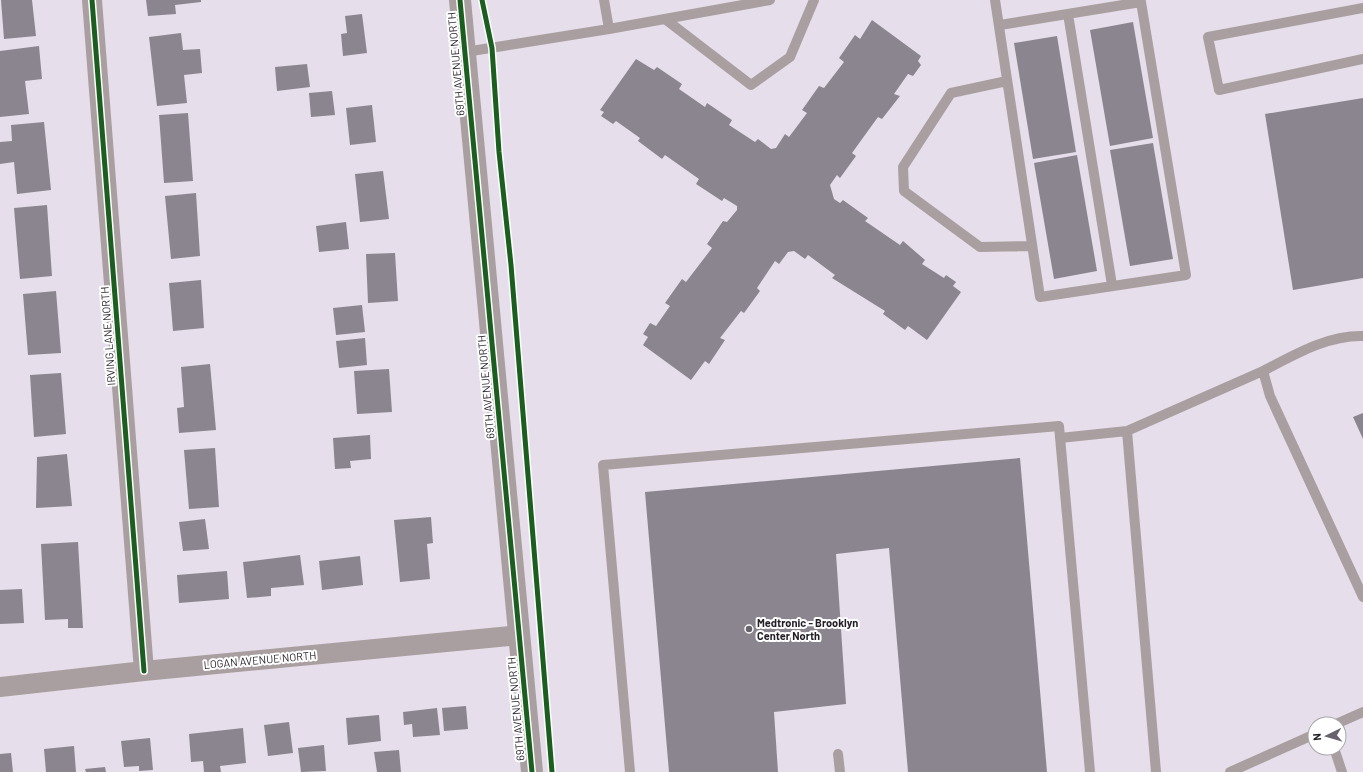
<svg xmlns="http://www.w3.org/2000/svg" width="1363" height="772" viewBox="0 0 1363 772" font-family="Barlow,sans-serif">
  <rect width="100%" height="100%" fill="#e6dfeb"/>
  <path fill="#8a858e" d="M 1,0 L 32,0 L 36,36 L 4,39 Z
    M 146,0 L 201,0 L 201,2 L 175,5 L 176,14 L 148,16 Z
    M 362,14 L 367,53 L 343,56 L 341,34 L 347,33 L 345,16 Z
    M 872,20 L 921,56 L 918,61 L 921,65 L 913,76 L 908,74 L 894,94 L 900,96 L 882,119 L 878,117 L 852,153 L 856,156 L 840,178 L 837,175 L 830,185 L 834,199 L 840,203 L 843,200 L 868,218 L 865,221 L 900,245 L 903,241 L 925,260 L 922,264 L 944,278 L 946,275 L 956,282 L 953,286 L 961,292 L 927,340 L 908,326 L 905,330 L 883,314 L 885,311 L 832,278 L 835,275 L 808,255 L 805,259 L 794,251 L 788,252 L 779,264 L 775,261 L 757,288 L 760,291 L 744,313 L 741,311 L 720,338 L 725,340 L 709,364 L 705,361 L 691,380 L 643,345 L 648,337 L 643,334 L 650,323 L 656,326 L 670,306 L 665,303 L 682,279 L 686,282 L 712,248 L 707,244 L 723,221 L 727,222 L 737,210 L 737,206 L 724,198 L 722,201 L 696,184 L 699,179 L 665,155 L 662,159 L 638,141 L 640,138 L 616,121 L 613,124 L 601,116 L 604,112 L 600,110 L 636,59 L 654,70 L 657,67 L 682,84 L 679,89 L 705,107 L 707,103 L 732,120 L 729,125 L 755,142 L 758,139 L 771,149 L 776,148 L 785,134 L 789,137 L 807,113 L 802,110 L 819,86 L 824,88 L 844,62 L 839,58 L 855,35 L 860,39 Z
    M 1133,22 L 1153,138 L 1110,146 L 1090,30 Z
    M 181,33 L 183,50 L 200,49 L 202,73 L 184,75 L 187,103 L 157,106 L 149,37 Z
    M 1057,36 L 1076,152 L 1033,159 L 1014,43 Z
    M 39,46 L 42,79 L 25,81 L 29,114 L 0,117 L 0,51 Z
    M 307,64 L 310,87 L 277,91 L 275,67 Z
    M 332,91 L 335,115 L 311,117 L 309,93 Z
    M 1363,98 L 1363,278 L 1293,290 L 1265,114 Z
    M 372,105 L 376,142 L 350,145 L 346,108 Z
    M 188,113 L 193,181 L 164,183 L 159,115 Z
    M 44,122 L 51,190 L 17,194 L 14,162 L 0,164 L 0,142 L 12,141 L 11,125 Z
    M 1153,143 L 1173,259 L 1130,266 L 1110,150 Z
    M 1077,155 L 1097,271 L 1054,279 L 1034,163 Z
    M 383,171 L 389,219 L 360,222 L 355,174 Z
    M 196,193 L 200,256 L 171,259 L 165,196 Z
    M 47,205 L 52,276 L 20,279 L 14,208 Z
    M 346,222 L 349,249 L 319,252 L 316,226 Z
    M 395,253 L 398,301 L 368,303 L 366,254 Z
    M 201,280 L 204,328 L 173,331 L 169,283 Z
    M 56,291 L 61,353 L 28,355 L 23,294 Z
    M 362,305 L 365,332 L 336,335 L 333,308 Z
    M 365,338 L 367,365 L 339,368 L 336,341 Z
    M 210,364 L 216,430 L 179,433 L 177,408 L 184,407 L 181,367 Z
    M 389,369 L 392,412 L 357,414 L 354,371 Z
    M 61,373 L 66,434 L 34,437 L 30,375 Z
    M 1363,413 L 1363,439 L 1353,417 Z
    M 370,435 L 371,459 L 350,461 L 351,468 L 335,469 L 333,438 Z
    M 215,448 L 219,507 L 189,509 L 184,450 Z
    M 67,454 L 72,506 L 36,508 L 37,457 Z
    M 1020,458 L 1047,772 L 908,772 L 889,548 L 836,554 L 846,704 L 774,712 L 778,772 L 669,772 L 645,492 Z
    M 431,517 L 433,543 L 427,544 L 430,579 L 400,582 L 394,520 Z
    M 205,519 L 209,549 L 183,551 L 179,522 Z
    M 78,542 L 83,628 L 68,628 L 68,619 L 45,620 L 41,544 Z
    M 300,555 L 304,585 L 271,588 L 271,596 L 247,598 L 243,562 Z
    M 360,556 L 363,585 L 322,590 L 319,561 Z
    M 227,571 L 229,599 L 179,603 L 177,575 Z
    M 22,589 L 24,623 L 0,624 L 0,590 Z
    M 466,706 L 468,729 L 444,731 L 442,708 Z
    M 437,708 L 440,735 L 413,737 L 412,724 L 404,725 L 403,712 Z
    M 379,715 L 381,741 L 348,745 L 346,718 Z
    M 289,722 L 293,753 L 268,756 L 264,725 Z
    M 243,728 L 246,763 L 220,766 L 221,772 L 204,772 L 203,761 L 191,762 L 189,734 Z
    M 150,738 L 153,770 L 139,771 L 139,766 L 124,767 L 121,741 Z
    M 324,745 L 326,771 L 301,772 L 298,748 Z
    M 74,746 L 76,772 L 46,772 L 44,749 Z
    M 399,750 L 401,772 L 377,772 L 374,752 Z
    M 11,753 L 13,772 L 0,772 L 0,754 Z
    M 105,767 L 106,772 L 86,772 L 85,769 Z"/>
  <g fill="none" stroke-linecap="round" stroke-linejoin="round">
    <path stroke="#aa9fa0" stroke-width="10" d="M 995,0 L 1040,297 L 1186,275 L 1141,2 L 1000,25
      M 1363,8 L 1208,37 L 1219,90 L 1363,59
      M 1068,14 L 1112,285
      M 665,19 L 751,85 L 790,57 L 814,0
      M 609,29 L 770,0
      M 465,52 L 609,29 L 604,0
      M 1007,81 L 951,93 L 903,167 L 904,191 L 980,247 L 1032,246
      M 1363,336 C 1327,335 1294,355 1263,371 L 1270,396 L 1363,597
      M 1060,438 L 1127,431
      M 1336,724 L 1363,712
      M 1334,748 L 1342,772
      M 838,754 L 840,772
      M 630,772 L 603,465 L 1059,426 L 1090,772
      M 1156,772 L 1127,431 L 1263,371
      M 1230,772 L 1315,734"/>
    <path stroke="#aa9fa0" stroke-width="20" d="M 92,0 L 144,671
      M 0,687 L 144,671 L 520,635"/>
    <path stroke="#aa9fa0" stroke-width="22" d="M 460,0 L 532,772"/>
    <defs>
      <path id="cycleway" d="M 92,0 L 144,671
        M 460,0 L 532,772
        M 482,0 L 492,48 L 499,152 L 511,265 L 552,772"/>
    </defs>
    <use href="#cycleway" stroke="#fff" stroke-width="8"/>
    <use href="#cycleway" stroke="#1b5e20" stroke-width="5"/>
  </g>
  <circle fill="#68626c" stroke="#fff" stroke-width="1.5" cx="749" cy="629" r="4"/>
  <g text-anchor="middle" stroke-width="4" stroke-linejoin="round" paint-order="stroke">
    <g font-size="11" fill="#241f27" stroke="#fff">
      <text transform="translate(456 64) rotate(-95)" y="4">69TH AVENUE NORTH</text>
      <text transform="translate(108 336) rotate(-94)" y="4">IRVING LANE NORTH</text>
      <text transform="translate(486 387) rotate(-95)" y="4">69TH AVENUE NORTH</text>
      <text transform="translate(260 660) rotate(-5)" y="4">LOGAN AVENUE NORTH</text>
      <text transform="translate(516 709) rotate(-95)" y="4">69TH AVENUE NORTH</text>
    </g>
    <g font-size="11" font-weight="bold" fill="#241f27" stroke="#fff" text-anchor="start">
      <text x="757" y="627">Medtronic - Brooklyn<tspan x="757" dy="13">Center North</tspan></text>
    </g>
  </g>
  <g transform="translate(1327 736) rotate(265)"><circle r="19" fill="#ffffff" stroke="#a7a5a9"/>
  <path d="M0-3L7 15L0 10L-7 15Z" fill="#68626c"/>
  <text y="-6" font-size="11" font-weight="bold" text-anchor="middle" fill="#241f27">N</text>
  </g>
</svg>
